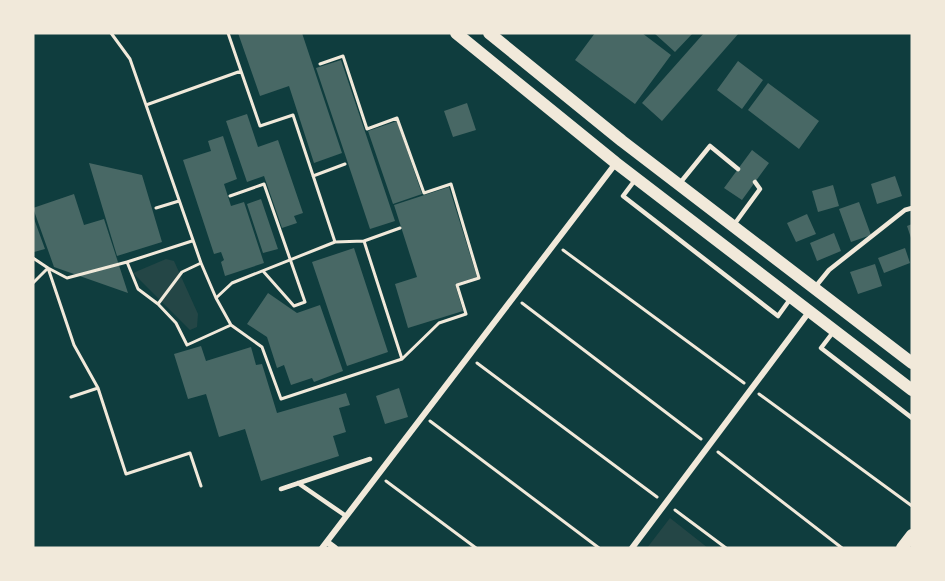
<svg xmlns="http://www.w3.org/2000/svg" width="945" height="581" viewBox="0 0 945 581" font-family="'Sofia Sans Condensed',sans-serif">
  <rect width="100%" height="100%" fill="#0f3d3e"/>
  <path fill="#244646" d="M 166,259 L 174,261 L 198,314 L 197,327 L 190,330 L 133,273 Z
    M 670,518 L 708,548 L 647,548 Z"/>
  <path fill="#486865" d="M 238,33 L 302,33 L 342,153 L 314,163 L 289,86 L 260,96 Z
    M 595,33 L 642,33 L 671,55 L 635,104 L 575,60 Z
    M 654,33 L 693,33 L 675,52 Z
    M 704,33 L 739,33 L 662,121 L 642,103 Z
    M 341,60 L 395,221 L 370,229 L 316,68 Z
    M 738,61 L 763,80 L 742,109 L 717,90 Z
    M 768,83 L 819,121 L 799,149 L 748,110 Z
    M 467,103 L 476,130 L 453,137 L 444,111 Z
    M 247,114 L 258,147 L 278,140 L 303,213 L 294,216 L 297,223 L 282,228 L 264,176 L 247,182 L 226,121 Z
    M 397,121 L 422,194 L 393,204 L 368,131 Z
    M 223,136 L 237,179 L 224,184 L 231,206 L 244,202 L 264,263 L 225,276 L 221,262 L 224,260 L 221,252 L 214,254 L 183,160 L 211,151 L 208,141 Z
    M 752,150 L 769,163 L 742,200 L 724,188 Z
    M 89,163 L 142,175 L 162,242 L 117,256 Z
    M 895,176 L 902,196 L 877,204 L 871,184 Z
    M 833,185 L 839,206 L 818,212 L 812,191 Z
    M 449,187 L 477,277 L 455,284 L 463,311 L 408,328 L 395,284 L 417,277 L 394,205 Z
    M 74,194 L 84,225 L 104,219 L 128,293 L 54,267 L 33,208 Z
    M 261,199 L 278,249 L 263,253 L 247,204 Z
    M 859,202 L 871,235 L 851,242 L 839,209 Z
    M 807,214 L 816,234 L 796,242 L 787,223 Z
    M 33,216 L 45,249 L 34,252 L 33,250 Z
    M 912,224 L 912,241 L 907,226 Z
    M 834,233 L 841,251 L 817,261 L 810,243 Z
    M 354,248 L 388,352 L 347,366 L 312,262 Z
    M 905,248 L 910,263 L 884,273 L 878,258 Z
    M 875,264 L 882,286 L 858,294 L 850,272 Z
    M 268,293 L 297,313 L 320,305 L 343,371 L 314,382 L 312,378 L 291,385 L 284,365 L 277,368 L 267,337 L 247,324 Z
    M 201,346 L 206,361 L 251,347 L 256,365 L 262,364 L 277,413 L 346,393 L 350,405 L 339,408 L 346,432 L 333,436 L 339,456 L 261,481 L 245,429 L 219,437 L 206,394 L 188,399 L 174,354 Z
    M 399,388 L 408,417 L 385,424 L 376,396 Z"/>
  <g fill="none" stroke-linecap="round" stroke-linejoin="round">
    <path stroke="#f1e9da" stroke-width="3" d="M 111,33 L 130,59 L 201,263 L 216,298 L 232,283 L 335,242 L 364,241 L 402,359 L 281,399 L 262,347 L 231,325 L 216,298
      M 228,33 L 241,71
      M 320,64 L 343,56 L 367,129 L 397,118 L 424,193 L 451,184 L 479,278 L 457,285 L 466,314 L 439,323 L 402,359
      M 146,105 L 241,71 L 260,126 L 293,115 L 335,242
      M 313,176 L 345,164
      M 230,196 L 264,184 L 305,302 L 294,306 L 263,271
      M 156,208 L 179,201
      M 192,241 L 127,262 L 138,289 L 158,304 L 176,323 L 187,345 L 231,325
      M 364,241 L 400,228
      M 563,250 L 744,383
      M 33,258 L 48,268 L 74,345 L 98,388 L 126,474 L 190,453 L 201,486
      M 33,283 L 48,268 L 67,278 L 127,262
      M 522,303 L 701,439
      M 158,304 L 182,272 L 201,263
      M 477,363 L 657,497
      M 759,394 L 912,506
      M 71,397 L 98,388
      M 430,421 L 599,548
      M 718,452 L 842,548
      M 386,481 L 476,548
      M 675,510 L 726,548"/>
    <path stroke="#f1e9da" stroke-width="4.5" d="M 635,180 L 623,196 L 778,316 L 791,298
      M 680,183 L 710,146 L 738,169
      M 733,226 L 760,189 L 755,182
      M 816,286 L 829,270 L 905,210 L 912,208
      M 834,331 L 821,348 L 912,418
      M 298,483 L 346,516
      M 281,489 L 370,459"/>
    <path stroke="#f1e9da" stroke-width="6" d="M 327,542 L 335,548
      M 322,548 L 616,163
      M 632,548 L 809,312"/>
    <path stroke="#f1e9da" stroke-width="12" d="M 456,33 L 616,163 L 912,390
      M 489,33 L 622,141 L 912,363
      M 902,548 L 912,535"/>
  </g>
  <rect width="945" height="581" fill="none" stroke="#f1e9da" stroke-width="69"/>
</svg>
